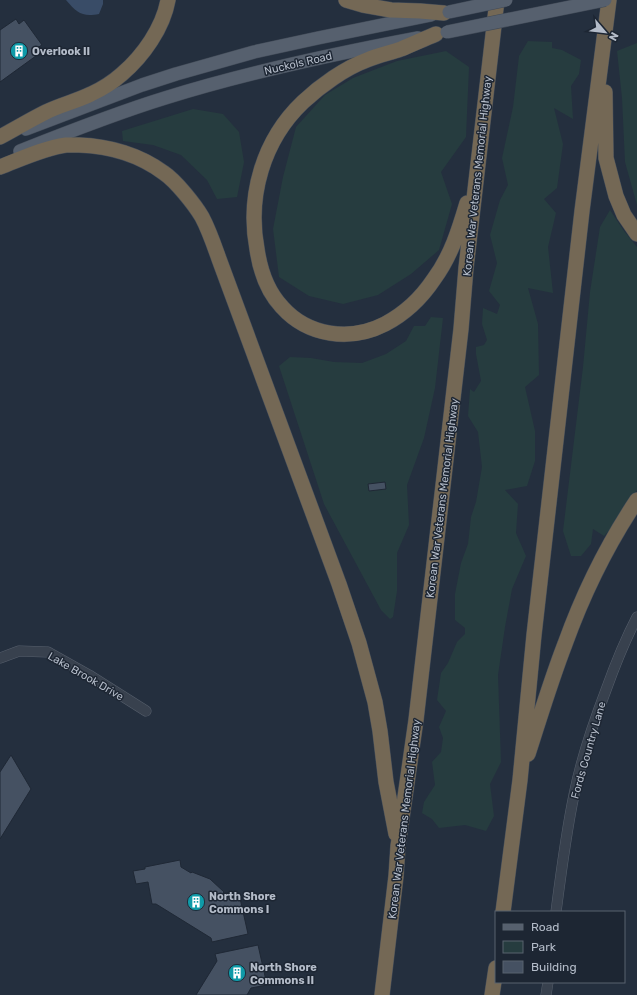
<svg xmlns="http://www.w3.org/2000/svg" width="637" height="995" viewBox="0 0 637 995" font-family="Rubik,sans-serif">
  <rect width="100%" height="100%" fill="#242f3e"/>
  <path fill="#263c3f" d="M 528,41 L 552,42 L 552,48 L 562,50 L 581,60 L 579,74 L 571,86 L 573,119 L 554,108 L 563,144 L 557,188 L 544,199 L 556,213 L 548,247 L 553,293 L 528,288 L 538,324 L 539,375 L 525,387 L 535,431 L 535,461 L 527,486 L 505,490 L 518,504 L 516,533 L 526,556 L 512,589 L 505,627 L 498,675 L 501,762 L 490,784 L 494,816 L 486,831 L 465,825 L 439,828 L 432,819 L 422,813 L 424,802 L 435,785 L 432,762 L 441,752 L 443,738 L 439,727 L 446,711 L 437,700 L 441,673 L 448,663 L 457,642 L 465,634 L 465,628 L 455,620 L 455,594 L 461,563 L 468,544 L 471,517 L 476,502 L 482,467 L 478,432 L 468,416 L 470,389 L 474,392 L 481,381 L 476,354 L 476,347 L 484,345 L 487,340 L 482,324 L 483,308 L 497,314 L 500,305 L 489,291 L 497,263 L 490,235 L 500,200 L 508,185 L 502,158 L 513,107 L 519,56 Z
    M 637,43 L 637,205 L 625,162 L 622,98 L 617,51 Z
    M 446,51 L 469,67 L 466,137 L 441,172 L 452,204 L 439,250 L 411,274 L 378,295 L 343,304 L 309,296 L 279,277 L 273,229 L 283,177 L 296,127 L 325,95 L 353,78 L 397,61 Z
    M 193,109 L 223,114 L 239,132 L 244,162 L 237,197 L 217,199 L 207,180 L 181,155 L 153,145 L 123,141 L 122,131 Z
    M 610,210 L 624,231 L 637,247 L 637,490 L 618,521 L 604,536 L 593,529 L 591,544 L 581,556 L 571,556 L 563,531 L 583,367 L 590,292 L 600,227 Z
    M 431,317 L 443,318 L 435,388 L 424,438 L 407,485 L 409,525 L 397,553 L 397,591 L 393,617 L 390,619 L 381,610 L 324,504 L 279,366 L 290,357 L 311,358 L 334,362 L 362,363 L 386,354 L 406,341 L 414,326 L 425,326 Z"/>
  <path fill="#394c67" d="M 66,0 L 103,0 L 103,4 L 99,14 C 82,17 77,13 66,0 Z"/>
  <path fill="#455162" stroke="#1f2835" d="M 16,19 L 19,24 L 24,20 L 42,45 L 37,48 L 40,53 L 0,82 L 0,30 Z
    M 385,482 L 386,489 L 369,491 L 368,484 Z
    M 11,755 L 31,789 L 0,839 L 0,772 Z
    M 180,860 L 181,867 L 191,873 L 192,872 L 210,879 L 224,892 L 223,893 L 233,900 L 240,898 L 248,934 L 212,942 L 211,938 L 156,904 L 152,904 L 148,882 L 136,884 L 133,871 L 145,869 L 145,867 Z
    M 258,945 L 267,985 L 251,988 L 247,995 L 196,995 L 217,961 L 215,954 Z"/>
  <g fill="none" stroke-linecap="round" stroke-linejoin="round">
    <defs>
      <path id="minor" d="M 0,658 L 19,651 L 48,652 L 89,675 L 146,711
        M 556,912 C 561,873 566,833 574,795 C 581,759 593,724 606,690 C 615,665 625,640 637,617
        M 546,995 L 548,982"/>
      <path id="major" d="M 26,129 L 142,85 L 176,74 L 254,52 L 318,38 L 431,15
        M 20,151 C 68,132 116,113 165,98 C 248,72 333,54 418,38"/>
      <path id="highway" d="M 346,0 L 363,5 L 391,10 L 420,11 L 444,13
        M 436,34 C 424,39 413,44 401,49 C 390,53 378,55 367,60 C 345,68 320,86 303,102 C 263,140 247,196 257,249 C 260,270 267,291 282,307 C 308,336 350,342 385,324 C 404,314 422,297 434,279 C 451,256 459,230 467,203
        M 605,92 L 606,158 L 616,196 L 624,215 L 637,234
        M 0,137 C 15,129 30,120 46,112 C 60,105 77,101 91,94 C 102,89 113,82 122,74 C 143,56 163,28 168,0
        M 0,167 C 21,159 44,148 66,145 C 70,145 75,145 79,145 C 109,146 140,155 164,173 C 176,181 195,205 202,217 C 209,230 214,245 219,259 L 339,584 L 359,643 L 375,702 L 380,731 L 386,782 L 396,834
        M 528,754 C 540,717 551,680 565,644 C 583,594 607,545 637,500
        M 503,912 L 520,780 L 534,635 L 582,211 L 609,0
        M 382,995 L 396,876 L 398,846 L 416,720 L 461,329 L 466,268 L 497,0
        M 492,995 L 496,968"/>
    </defs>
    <use href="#minor" stroke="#565f6c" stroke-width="11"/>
    <use href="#major" stroke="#414a57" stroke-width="14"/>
    <use href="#highway" stroke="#434c59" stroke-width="16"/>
    <use href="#minor" stroke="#38414e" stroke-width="10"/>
    <use href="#major" stroke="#56606e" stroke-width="13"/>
    <use href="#highway" stroke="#746855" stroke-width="15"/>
    <defs>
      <path id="major-bridge" d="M 449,12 L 506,0
        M 447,32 L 605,0"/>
    </defs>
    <use href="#major-bridge" stroke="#414a57" stroke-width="14" stroke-linecap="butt"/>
    <use href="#major-bridge" stroke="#56606e" stroke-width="13"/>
  </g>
  <defs>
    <symbol id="building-disc" viewBox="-11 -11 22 22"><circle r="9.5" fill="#0f9aa8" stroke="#1d2633"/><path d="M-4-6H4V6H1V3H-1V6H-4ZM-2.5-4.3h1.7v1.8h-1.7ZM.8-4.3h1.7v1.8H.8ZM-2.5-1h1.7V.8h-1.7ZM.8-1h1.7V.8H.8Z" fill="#fff"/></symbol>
  </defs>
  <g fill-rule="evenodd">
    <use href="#building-disc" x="9" y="41" width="20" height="20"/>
    <use href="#building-disc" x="186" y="892" width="20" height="20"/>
    <use href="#building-disc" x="227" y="963" width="20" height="20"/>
  </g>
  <g text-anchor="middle" stroke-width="3" stroke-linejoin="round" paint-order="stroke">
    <g font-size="11" font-weight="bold" fill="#b4bcc9" stroke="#1d2633" text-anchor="start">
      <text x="32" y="55">Overlook II</text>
      <text x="209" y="900">North Shore<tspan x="209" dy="13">Commons I</tspan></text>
      <text x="250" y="971">North Shore<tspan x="250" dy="13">Commons II</tspan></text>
    </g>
    <g font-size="11" fill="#b4bcc9" stroke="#1d2633">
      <text transform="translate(298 63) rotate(-13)" y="4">Nuckols Road</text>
      <text transform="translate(477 176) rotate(-84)" y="4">Korean War Veterans Memorial Highway</text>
      <text transform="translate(442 498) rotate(-83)" y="4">Korean War Veterans Memorial Highway</text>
      <text transform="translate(86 676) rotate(30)" y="4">Lake Brook Drive</text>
      <text transform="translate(588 750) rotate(-74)" y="4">Fords Country Lane</text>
      <text transform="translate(404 819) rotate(-83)" y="4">Korean War Veterans Memorial Highway</text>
    </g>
  </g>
  <rect x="495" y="911" width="130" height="72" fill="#1d2633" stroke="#59626f"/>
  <rect x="503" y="924" width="20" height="6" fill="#56606e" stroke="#59626f"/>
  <text x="531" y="931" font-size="12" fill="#b4bcc9">Road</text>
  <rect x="503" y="941" width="20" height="12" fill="#263c3f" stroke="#59626f"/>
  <text x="531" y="951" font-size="12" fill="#b4bcc9">Park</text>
  <rect x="503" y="961" width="20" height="12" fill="#455162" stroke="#59626f"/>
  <text x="531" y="971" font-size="12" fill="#b4bcc9">Building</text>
  <g transform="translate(605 32) rotate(118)" stroke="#1d2633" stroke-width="3" paint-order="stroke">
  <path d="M0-3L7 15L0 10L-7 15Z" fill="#b4bcc9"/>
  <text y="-6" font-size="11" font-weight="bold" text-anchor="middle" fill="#b4bcc9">N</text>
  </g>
</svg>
